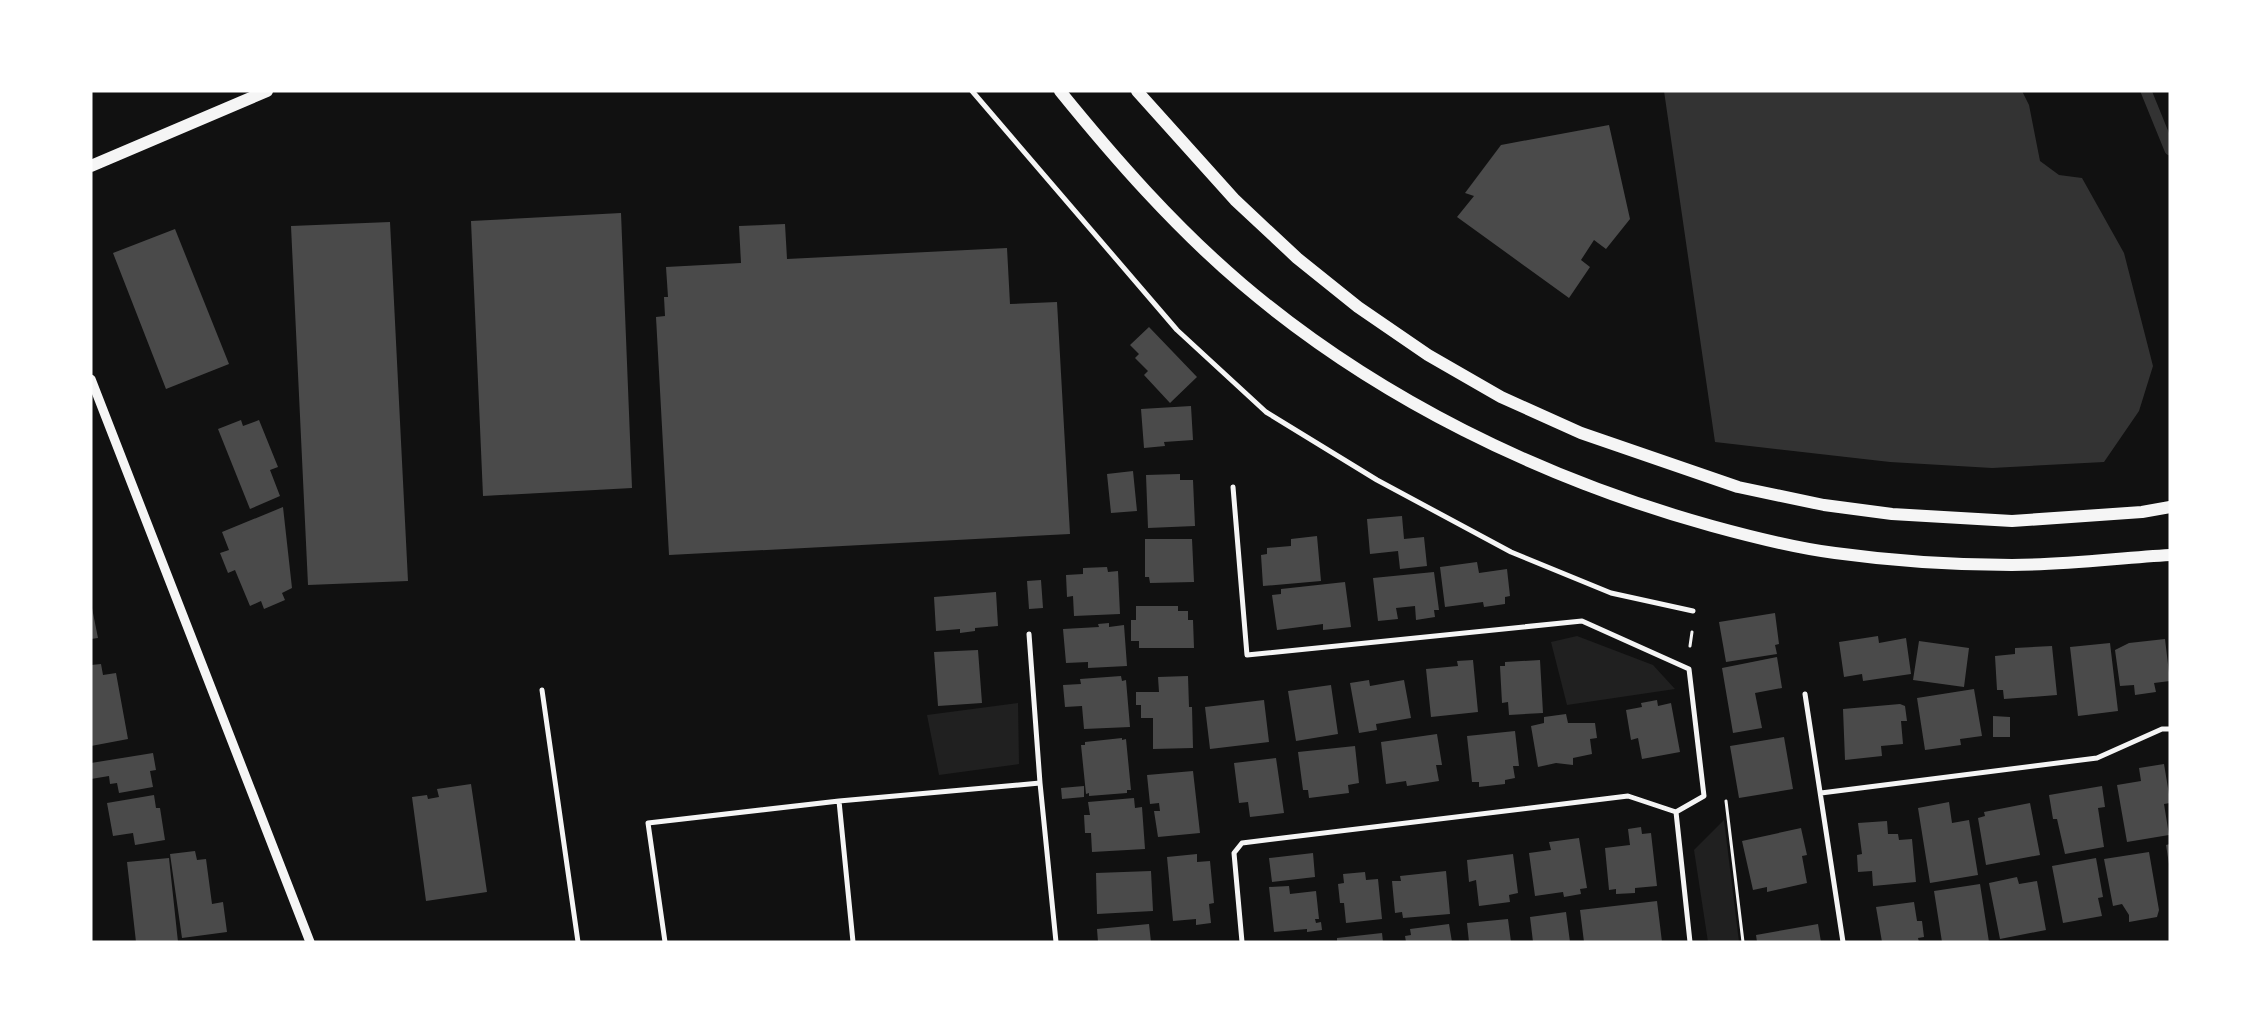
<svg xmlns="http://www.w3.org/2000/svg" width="2261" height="1033" viewBox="0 0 2261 1033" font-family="Manrope,sans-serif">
  <rect width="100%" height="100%" fill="#111"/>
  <path fill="#202020" d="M 1577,636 L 1653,665 L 1675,689 L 1567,705 L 1551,642 Z
    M 1018,703 L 1019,764 L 939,775 L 927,715 Z
    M 1724,820 L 1739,942 L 1708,942 L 1694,850 Z"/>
  <path fill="#333" d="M 1664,91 L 2022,91 L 2029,105 L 2040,161 L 2059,175 L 2082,178 L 2124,253 L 2153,366 L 2139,411 L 2104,462 L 1992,468 L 1890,462 L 1715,442 Z"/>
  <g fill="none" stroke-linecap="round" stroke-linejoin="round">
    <path stroke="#333" stroke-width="11" d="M 2146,91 L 2170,150"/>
  </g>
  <path fill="#4a4a4a" d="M 1609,125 L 1630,219 L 1606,249 L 1594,240 L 1581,260 L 1590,267 L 1569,298 L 1457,217 L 1474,196 L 1465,193 L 1501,145 Z
    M 621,213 L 632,488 L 483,496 L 471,221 Z
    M 390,222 L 408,581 L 308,585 L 291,226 Z
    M 785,224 L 787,259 L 1007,248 L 1010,304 L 1057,302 L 1070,534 L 669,555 L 656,317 L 665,316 L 664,297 L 668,297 L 666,267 L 741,263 L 739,226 Z
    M 175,229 L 229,364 L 166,389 L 113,253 Z
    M 1149,327 L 1197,377 L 1170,403 L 1144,375 L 1148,371 L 1135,358 L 1139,354 L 1130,345 Z
    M 1191,406 L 1193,440 L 1164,442 L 1165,446 L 1144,448 L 1141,409 Z
    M 241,420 L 243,426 L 259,420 L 278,467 L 270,470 L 280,496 L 250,509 L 218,429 Z
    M 1133,471 L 1137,511 L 1111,513 L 1107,474 Z
    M 1180,474 L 1180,480 L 1193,480 L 1195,526 L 1148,528 L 1146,475 Z
    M 283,507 L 292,588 L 282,593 L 285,600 L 264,609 L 261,601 L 250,606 L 235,570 L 228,573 L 220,553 L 229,550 L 222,532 Z
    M 1402,516 L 1404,539 L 1424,537 L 1427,566 L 1400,569 L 1398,551 L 1370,554 L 1367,519 Z
    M 1317,536 L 1321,581 L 1263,586 L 1261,555 L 1267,554 L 1267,548 L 1291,546 L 1291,539 Z
    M 1145,539 L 1192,539 L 1194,582 L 1150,583 L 1149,577 L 1145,577 Z
    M 1477,562 L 1479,573 L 1507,569 L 1510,596 L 1505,597 L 1505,604 L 1484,607 L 1483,602 L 1445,607 L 1440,567 Z
    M 1107,567 L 1108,572 L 1118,571 L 1120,614 L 1074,616 L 1073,596 L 1067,597 L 1066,575 L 1083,574 L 1083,568 Z
    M 1434,572 L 1439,610 L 1434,610 L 1435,617 L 1416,620 L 1415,606 L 1396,608 L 1398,619 L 1378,621 L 1373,578 Z
    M 1041,580 L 1043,608 L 1029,609 L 1027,581 Z
    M 1345,582 L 1351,627 L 1323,630 L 1323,624 L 1277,630 L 1272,595 L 1281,594 L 1281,589 Z
    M 996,592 L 998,626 L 975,628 L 975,631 L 960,633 L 960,629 L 936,631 L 934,597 Z
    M 91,603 L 98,638 L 91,639 Z
    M 1136,606 L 1178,606 L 1178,611 L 1188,611 L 1188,620 L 1193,620 L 1194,648 L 1139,648 L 1139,641 L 1131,641 L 1131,620 L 1136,620 Z
    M 1775,613 L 1779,644 L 1775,645 L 1777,654 L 1726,662 L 1719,622 Z
    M 1109,623 L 1109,627 L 1124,625 L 1127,666 L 1088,668 L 1088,662 L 1066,663 L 1063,629 L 1099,627 L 1098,624 Z
    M 1878,636 L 1879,643 L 1906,638 L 1911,674 L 1863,681 L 1862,674 L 1844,677 L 1839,642 Z
    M 2165,639 L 2170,681 L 2154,683 L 2156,692 L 2135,695 L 2134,685 L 2120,686 L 2115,650 L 2129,643 Z
    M 1919,641 L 1969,648 L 1964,687 L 1913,680 Z
    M 2110,643 L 2118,711 L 2078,716 L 2070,647 Z
    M 2052,646 L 2057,695 L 2004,699 L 2003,690 L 1997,690 L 1995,656 L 2015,654 L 2015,648 Z
    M 978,650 L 982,703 L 938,706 L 934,652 Z
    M 1777,657 L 1782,688 L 1755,693 L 1762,728 L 1733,733 L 1722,668 Z
    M 1473,660 L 1478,712 L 1431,717 L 1426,669 L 1458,666 L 1457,661 Z
    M 1540,660 L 1543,713 L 1509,715 L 1508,702 L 1502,703 L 1500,666 L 1505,666 L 1505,662 Z
    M 101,664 L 103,675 L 116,673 L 128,739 L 91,746 L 91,665 Z
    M 1121,676 L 1122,681 L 1126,680 L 1130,727 L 1084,729 L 1082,706 L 1065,707 L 1063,685 L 1081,684 L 1080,679 Z
    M 1188,676 L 1189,707 L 1192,707 L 1193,748 L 1153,749 L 1153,718 L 1141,718 L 1141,705 L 1136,705 L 1136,692 L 1159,692 L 1158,677 Z
    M 1369,680 L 1370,686 L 1404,680 L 1411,718 L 1376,724 L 1377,730 L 1359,733 L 1350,683 Z
    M 1331,685 L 1338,734 L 1296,741 L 1288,691 Z
    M 1974,689 L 1982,736 L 1960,739 L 1961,745 L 1925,750 L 1917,698 Z
    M 1264,700 L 1269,742 L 1210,749 L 1205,707 Z
    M 1657,700 L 1658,706 L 1671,703 L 1680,752 L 1642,759 L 1638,738 L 1631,740 L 1626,710 L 1642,707 L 1641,703 Z
    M 1900,704 L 1905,706 L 1907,721 L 1901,721 L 1903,744 L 1881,746 L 1882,756 L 1845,760 L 1843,709 Z
    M 1566,714 L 1568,723 L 1595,723 L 1597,738 L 1590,739 L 1592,754 L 1573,758 L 1573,765 L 1556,763 L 1538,767 L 1531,726 L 1544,723 L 1544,717 Z
    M 1993,716 L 2010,717 L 2010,737 L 1993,737 Z
    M 1515,731 L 1519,766 L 1513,766 L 1515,778 L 1505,780 L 1505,784 L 1479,787 L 1479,782 L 1472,782 L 1467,736 Z
    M 1437,734 L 1442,765 L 1436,765 L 1439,781 L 1407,786 L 1406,781 L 1386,784 L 1381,742 Z
    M 1784,737 L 1793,789 L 1739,798 L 1730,746 Z
    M 1122,738 L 1122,740 L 1126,739 L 1131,790 L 1127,790 L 1127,793 L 1089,796 L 1089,793 L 1086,794 L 1081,745 L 1085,745 L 1085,742 Z
    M 1355,746 L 1359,783 L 1348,785 L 1349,793 L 1309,798 L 1308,790 L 1303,790 L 1298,752 Z
    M 153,753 L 156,770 L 150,771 L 153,787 L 119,793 L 117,783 L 110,784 L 109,776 L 91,779 L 91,763 Z
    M 1276,758 L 1284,813 L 1250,817 L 1248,802 L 1239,803 L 1234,763 Z
    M 2164,764 L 2170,800 L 2170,803 L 2164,804 L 2169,835 L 2127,842 L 2117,785 L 2141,781 L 2139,768 Z
    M 1193,771 L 1200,833 L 1158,837 L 1154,811 L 1160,811 L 1159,803 L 1150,804 L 1147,775 Z
    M 471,784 L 487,892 L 426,901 L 412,797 L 427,795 L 428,799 L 439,797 L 437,789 Z
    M 1084,786 L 1084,797 L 1062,799 L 1061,788 Z
    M 2102,786 L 2105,807 L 2098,808 L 2104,847 L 2065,854 L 2057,819 L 2053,819 L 2049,795 Z
    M 154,795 L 156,808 L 160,808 L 165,840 L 135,845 L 133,833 L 113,836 L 107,803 Z
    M 1134,798 L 1135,808 L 1142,807 L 1145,849 L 1092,852 L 1091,833 L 1085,833 L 1084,815 L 1090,815 L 1088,802 Z
    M 1949,802 L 1952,823 L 1969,820 L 1978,875 L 1930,883 L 1918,808 Z
    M 2030,803 L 2040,855 L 1986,865 L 1978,818 L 1985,816 L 1984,812 Z
    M 1887,821 L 1888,834 L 1898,834 L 1899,840 L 1912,839 L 1916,882 L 1873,886 L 1872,871 L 1858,872 L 1857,855 L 1862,854 L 1858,823 Z
    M 1641,827 L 1642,834 L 1651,833 L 1657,886 L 1635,888 L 1635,893 L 1616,894 L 1616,889 L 1609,890 L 1605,848 L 1630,845 L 1628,829 Z
    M 1801,828 L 1807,855 L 1802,856 L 1807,883 L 1767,892 L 1767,887 L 1753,890 L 1742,841 Z
    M 1579,838 L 1587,888 L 1580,889 L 1581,894 L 1564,897 L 1563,892 L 1535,896 L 1529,853 L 1551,850 L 1549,842 Z
    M 2170,844 L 2170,864 L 2169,864 L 2166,845 Z
    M 195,851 L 197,860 L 206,859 L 212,904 L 223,902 L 227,932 L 182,938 L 170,854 Z
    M 2149,852 L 2159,910 L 2157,917 L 2129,922 L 2129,915 L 2122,904 L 2113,906 L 2104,859 Z
    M 1313,853 L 1315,877 L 1272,882 L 1269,858 Z
    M 1197,854 L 1197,862 L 1210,861 L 1214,903 L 1209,904 L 1211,923 L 1196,925 L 1196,919 L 1173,921 L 1167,857 Z
    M 1513,854 L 1518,893 L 1509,895 L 1510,902 L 1479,906 L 1476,880 L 1469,882 L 1467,860 Z
    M 169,858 L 178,942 L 136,942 L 127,862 Z
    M 2096,858 L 2103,897 L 2098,898 L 2102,916 L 2063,923 L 2052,866 Z
    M 1151,871 L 1153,911 L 1097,914 L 1096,873 Z
    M 1446,871 L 1450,914 L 1403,918 L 1402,912 L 1395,913 L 1392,881 L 1401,881 L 1400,876 Z
    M 1365,872 L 1366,880 L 1378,879 L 1382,919 L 1346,923 L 1344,903 L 1340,903 L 1338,884 L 1344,883 L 1343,874 Z
    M 2017,877 L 2019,884 L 2037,881 L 2046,930 L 2000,939 L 1989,883 Z
    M 1980,884 L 1989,942 L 1942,942 L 1934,891 Z
    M 1289,886 L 1290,894 L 1316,891 L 1319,919 L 1315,919 L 1316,923 L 1321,922 L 1322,930 L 1307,932 L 1307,929 L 1274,932 L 1269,887 Z
    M 1657,901 L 1662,942 L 1584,942 L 1580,910 Z
    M 1914,902 L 1917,921 L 1922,921 L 1924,937 L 1918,938 L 1919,942 L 1882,942 L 1876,907 Z
    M 1566,912 L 1570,942 L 1533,942 L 1530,917 Z
    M 1508,919 L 1511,942 L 1469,942 L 1467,923 Z
    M 1149,924 L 1151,942 L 1098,942 L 1097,929 Z
    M 1449,924 L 1452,942 L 1406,942 L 1405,936 L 1411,935 L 1410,929 Z
    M 1818,924 L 1821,942 L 1757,942 L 1756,935 Z
    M 1382,933 L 1383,942 L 1337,942 L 1337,938 Z"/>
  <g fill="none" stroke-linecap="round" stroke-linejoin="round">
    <path stroke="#f5f5f5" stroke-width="3" d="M 1690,646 L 1692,632
      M 1726,801 L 1743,942"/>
    <path stroke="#f5f5f5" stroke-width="5" d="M 972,91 L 1177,330 L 1266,412 L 1377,480 L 1511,552 L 1611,593 L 1693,611
      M 1233,487 L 1247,655 L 1582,621 L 1689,669 L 1704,796 L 1676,812 L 1628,796 L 1242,843 L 1234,853 L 1242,942
      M 1029,634 L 1040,783
      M 542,690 L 578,942
      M 1805,694 L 1843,942
      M 1821,793 L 2097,758 L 2162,729 L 2170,729
      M 839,801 L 1040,783 L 1056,942
      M 1676,812 L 1690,942
      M 665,942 L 648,823 L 839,801 L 853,942"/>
    <path stroke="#f5f5f5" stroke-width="9" d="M 91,379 L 310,942"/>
    <path stroke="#f5f5f5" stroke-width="12" d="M 1060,91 C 1116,160 1175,227 1242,284 C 1376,398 1542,479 1712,526 C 1752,537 1794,548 1835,553 C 1893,561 1953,565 2012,565 C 2064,565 2118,558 2170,555
      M 1137,91 L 1235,200 L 1297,258 L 1358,307 L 1428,355 L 1501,397 L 1581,433 L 1738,487 L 1824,505 L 1892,514 L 2012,521 L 2142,512 L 2170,507
      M 91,166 L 267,91"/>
  </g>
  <rect width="2261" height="1033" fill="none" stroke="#ffffff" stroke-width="185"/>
</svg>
